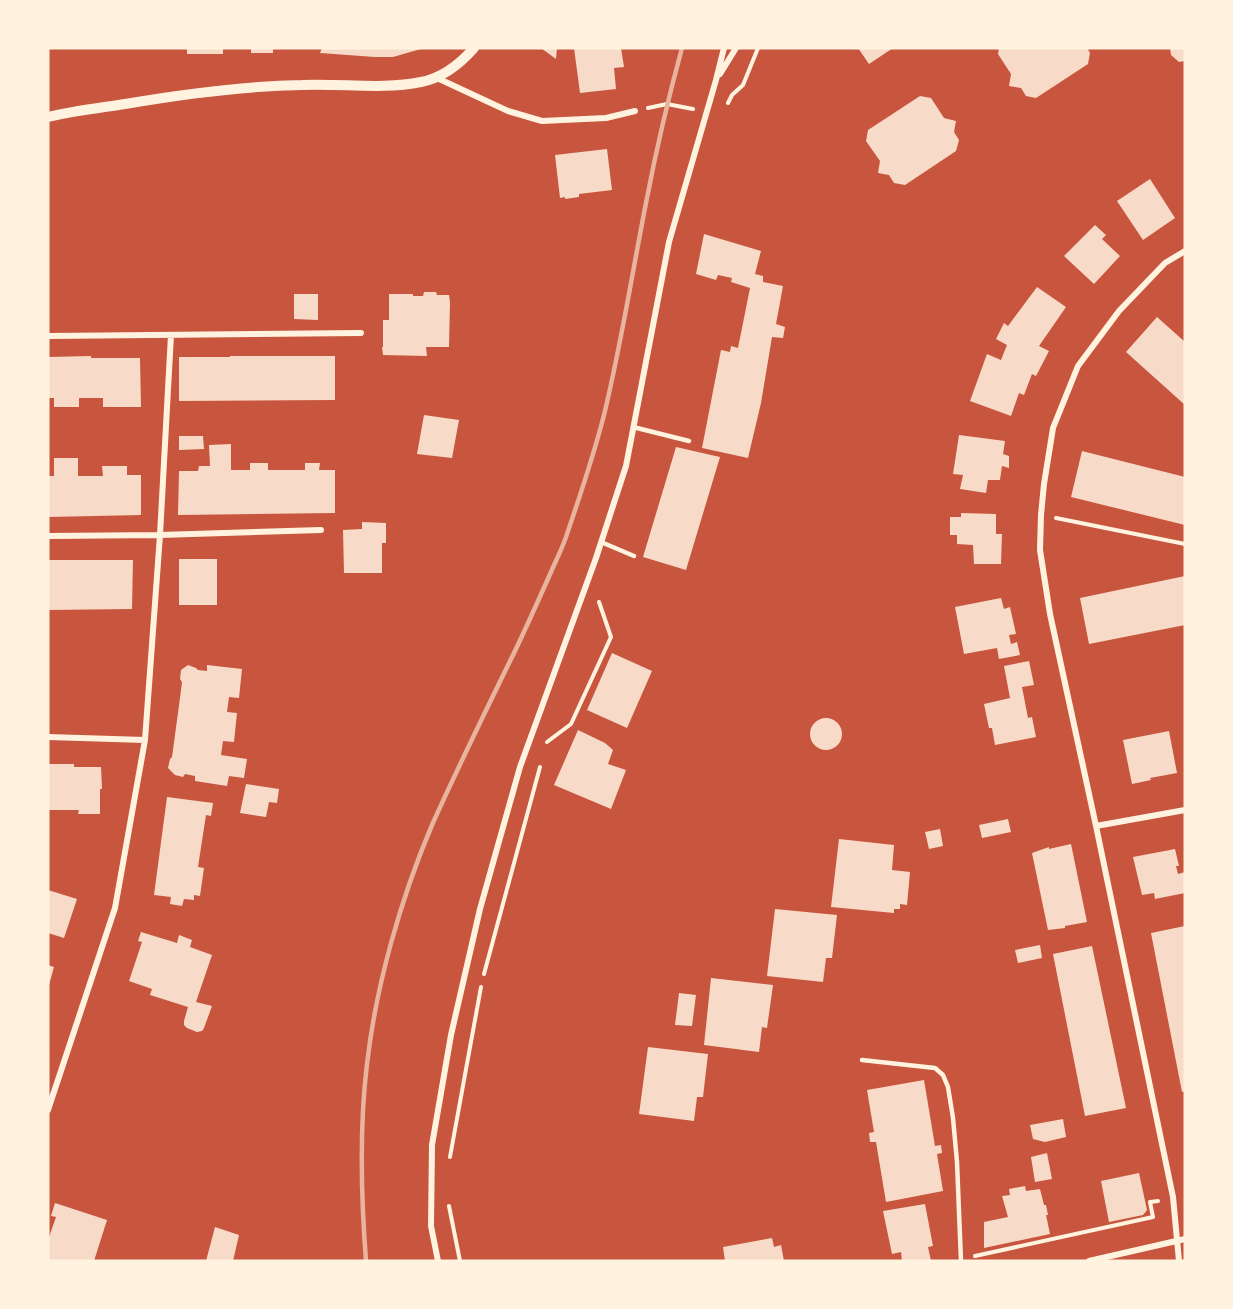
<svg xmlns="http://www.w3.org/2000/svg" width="1233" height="1309" viewBox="0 0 1233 1309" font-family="'Titillium Web',sans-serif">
  <rect width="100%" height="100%" fill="#c8553d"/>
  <path fill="#f7dbc8" d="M 187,48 L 223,48 L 223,54 L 187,54 Z
    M 251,48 L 273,48 L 273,53 L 251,53 Z
    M 322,48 L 421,48 L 421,49 L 393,57 L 375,57 L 320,53 Z
    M 541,48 L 557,48 L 556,59 Z
    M 574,48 L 621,48 L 624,67 L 614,68 L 616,89 L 580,93 Z
    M 858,48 L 893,48 L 869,64 Z
    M 999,48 L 1087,48 L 1090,53 L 1088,64 L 1036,98 L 1026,96 L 1021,88 L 1009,86 L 1011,74 L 998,54 Z
    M 1170,48 L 1185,48 L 1185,61 L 1179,62 L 1171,55 Z
    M 920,96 L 931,98 L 944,118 L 956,121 L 954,132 L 959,140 L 956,151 L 905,185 L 894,183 L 889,175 L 878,173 L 880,161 L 866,141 L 868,130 Z
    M 607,149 L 612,190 L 579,194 L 579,197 L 565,199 L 565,197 L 560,198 L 555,155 Z
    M 1150,179 L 1175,218 L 1143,240 L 1117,201 Z
    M 1095,225 L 1106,235 L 1102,239 L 1120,256 L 1094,284 L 1064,256 Z
    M 704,234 L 761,251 L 755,274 L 763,276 L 763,282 L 783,286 L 776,324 L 785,327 L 783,338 L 772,337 L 761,403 L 748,458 L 702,448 L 721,350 L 730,352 L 731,346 L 738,348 L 750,288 L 731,282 L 732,278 L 718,275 L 716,280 L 696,274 Z
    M 1037,287 L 1066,307 L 1039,346 L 1049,351 L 1036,376 L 1032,374 L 1024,395 L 1019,393 L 1011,416 L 970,401 L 987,354 L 1001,360 L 1007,345 L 996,339 L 1004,323 L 1008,326 Z
    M 424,292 L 436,292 L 437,295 L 449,295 L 450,302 L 449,347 L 426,347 L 427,356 L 383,355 L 382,347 L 383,347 L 383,320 L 389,320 L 389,294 L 413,294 L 413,296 L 423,296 Z
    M 294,294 L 318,294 L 318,320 L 294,319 Z
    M 1157,317 L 1185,342 L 1185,405 L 1126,352 Z
    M 90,356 L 91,356 L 91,358 L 140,358 L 141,407 L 103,407 L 103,398 L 79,398 L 79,407 L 54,407 L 54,398 L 48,398 L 48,357 Z
    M 230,356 L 335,356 L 335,400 L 179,401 L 179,357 L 230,357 Z
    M 424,415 L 459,420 L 452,458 L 417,454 Z
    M 959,435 L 1005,441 L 1003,454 L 1009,456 L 1009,468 L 1002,466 L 1000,480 L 988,480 L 986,493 L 960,489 L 963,475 L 953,474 Z
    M 179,436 L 203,436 L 204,449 L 179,450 Z
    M 231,444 L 231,470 L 250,470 L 250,463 L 268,463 L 268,470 L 305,470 L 305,463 L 320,463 L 319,470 L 335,470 L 335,513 L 178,515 L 179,471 L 198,471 L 199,466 L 210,466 L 209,445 Z
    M 676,447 L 720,457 L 686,570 L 643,557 Z
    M 1082,451 L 1185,477 L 1185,525 L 1071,497 Z
    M 54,458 L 78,458 L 78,476 L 103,476 L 102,466 L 127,466 L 127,475 L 141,475 L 141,515 L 48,517 L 48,476 L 54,476 Z
    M 961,513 L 996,514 L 996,534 L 1002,534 L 1001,564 L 974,564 L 973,545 L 957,544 L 957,535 L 950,535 L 950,517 L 961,517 Z
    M 362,522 L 386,523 L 386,543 L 382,543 L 382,573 L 344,573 L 343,530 L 362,529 Z
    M 179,559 L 217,559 L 217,605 L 179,605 Z
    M 48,560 L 133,560 L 132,609 L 48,610 Z
    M 1185,576 L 1185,625 L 1089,644 L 1080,598 Z
    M 1001,598 L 1004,609 L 1010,607 L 1016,634 L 1009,635 L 1011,644 L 1017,642 L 1020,655 L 999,659 L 997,648 L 964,654 L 955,607 Z
    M 612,653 L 652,671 L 627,728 L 587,710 Z
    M 1029,661 L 1034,685 L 1022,687 L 1028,718 L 1032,717 L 1036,737 L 995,745 L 992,728 L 989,728 L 984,704 L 1010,698 L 1004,666 Z
    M 188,665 L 196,668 L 198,670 L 207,671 L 207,665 L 242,669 L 239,698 L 229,697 L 227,712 L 237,713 L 234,742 L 223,741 L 221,755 L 247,759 L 244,778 L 229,776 L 227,786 L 195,781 L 195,776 L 185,774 L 183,777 L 175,775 L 168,768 L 170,759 L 172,757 L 180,698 L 182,682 L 180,679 L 181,670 Z
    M810 734a16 16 0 1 1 32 0a16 16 0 1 1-32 0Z
    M 578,730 L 605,743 L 613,750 L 608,764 L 626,770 L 611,809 L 554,785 Z
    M 1169,731 L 1177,773 L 1150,778 L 1151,780 L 1132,784 L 1123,740 Z
    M 48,764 L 74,764 L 74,767 L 101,767 L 102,789 L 100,789 L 100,814 L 78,814 L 79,810 L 48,810 Z
    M 246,784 L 279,789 L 277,803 L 269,802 L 266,817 L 240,813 Z
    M 167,797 L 213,803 L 211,816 L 206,815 L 198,867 L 204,868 L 200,896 L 194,895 L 194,900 L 184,899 L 182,906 L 170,904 L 171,897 L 154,895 Z
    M 1008,819 L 1011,832 L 982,838 L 979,825 Z
    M 940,829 L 943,846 L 929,849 L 925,832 Z
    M 839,839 L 894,845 L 892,870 L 910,872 L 907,905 L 900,904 L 900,909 L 894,909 L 894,913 L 831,907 Z
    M 1071,844 L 1087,922 L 1065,926 L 1065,928 L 1048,930 L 1032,853 L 1049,847 L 1049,849 Z
    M 1175,849 L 1179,866 L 1176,866 L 1178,874 L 1185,872 L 1185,893 L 1155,899 L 1154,893 L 1142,895 L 1133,857 Z
    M 48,890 L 77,899 L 64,938 L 48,933 Z
    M 775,909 L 837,915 L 832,958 L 826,958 L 823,982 L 767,976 Z
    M 1185,926 L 1185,1091 L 1182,1092 L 1151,933 Z
    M 141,932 L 177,943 L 179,935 L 192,940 L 190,947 L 212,955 L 196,1002 L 212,1006 L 204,1028 L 202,1031 L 197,1032 L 187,1028 L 184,1025 L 184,1021 L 188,1007 L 150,995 L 152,989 L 129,981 L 142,942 L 138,941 Z
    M 1040,945 L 1042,958 L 1018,963 L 1015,950 Z
    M 1092,946 L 1126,1108 L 1085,1116 L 1053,954 Z
    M 48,965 L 54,967 L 49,985 L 48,985 Z
    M 711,978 L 773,985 L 767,1028 L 762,1027 L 759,1052 L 704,1045 Z
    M 679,993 L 696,995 L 692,1026 L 675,1025 Z
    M 648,1047 L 708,1054 L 703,1097 L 697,1097 L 694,1121 L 639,1114 Z
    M 924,1080 L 935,1146 L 941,1145 L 942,1153 L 937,1154 L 943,1191 L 886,1202 L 876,1142 L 870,1142 L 869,1133 L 874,1132 L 867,1090 Z
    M 1063,1119 L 1066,1137 L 1045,1142 L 1033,1139 L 1030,1125 Z
    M 1047,1153 L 1052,1179 L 1035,1182 L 1031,1157 Z
    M 1139,1173 L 1147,1210 L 1143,1215 L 1109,1222 L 1101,1181 Z
    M 1025,1186 L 1026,1191 L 1040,1189 L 1044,1205 L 1046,1205 L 1048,1215 L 1046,1215 L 1050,1234 L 984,1248 L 984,1222 L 1008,1217 L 1002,1196 L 1010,1195 L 1009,1189 Z
    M 55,1203 L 107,1220 L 94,1261 L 48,1261 L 48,1240 L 56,1217 L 51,1216 Z
    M 925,1204 L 933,1246 L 928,1247 L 931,1261 L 902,1261 L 901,1252 L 892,1254 L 883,1211 Z
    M 215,1227 L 239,1235 L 233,1261 L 206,1261 Z
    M 772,1238 L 774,1247 L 781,1245 L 784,1261 L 725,1261 L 723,1247 Z"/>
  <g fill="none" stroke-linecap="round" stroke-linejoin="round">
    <path stroke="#fff3e0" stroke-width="4" d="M 728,103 L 732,95 L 743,85 L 758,48
      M 648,108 L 667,104 L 693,109
      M 1056,518 L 1185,544
      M 547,742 L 571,724 L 611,637 L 599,602
      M 484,974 L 540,767
      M 450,1157 L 481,987
      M 449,1206 L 460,1261
      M 975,1256 L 1153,1217 L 1150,1202 L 1158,1201"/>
    <path stroke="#fff3e0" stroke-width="4.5" d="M 633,427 L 689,441
      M 601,542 L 634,556
      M 862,1060 L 935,1068 L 943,1075 L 948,1087 L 953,1118 L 957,1162 L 961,1261"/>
    <path stroke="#fff3e0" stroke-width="6" d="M 720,74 L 736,48
      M 437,78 L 508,111 L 542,121 L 606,118 L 635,111
      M 48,336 L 361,333
      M 48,536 L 160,535 L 321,530
      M 48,737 L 145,740
      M 1096,826 L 1185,810
      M 48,1110 L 115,908 L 145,740 L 160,535 L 171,335
      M 438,1261 L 431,1226 L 432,1145 L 451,1035 L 480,909 L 520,767 L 596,558 L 626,466 L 669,242 L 716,80 L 724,48
      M 1089,1261 L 1185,1239
      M 1179,1261 L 1173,1197 L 1096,826 L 1050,614 L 1040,550 L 1041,515 L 1044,484 L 1053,428 L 1078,366 L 1119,311 L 1165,263 L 1185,251"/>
    <path stroke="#fff3e0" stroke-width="10" d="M 48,117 C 73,111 99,108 125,104 C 183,94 243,86 302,85 C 342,83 382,90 421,82 C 442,78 460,64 474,48"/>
    <path stroke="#e9b49f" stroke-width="4.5" d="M 366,1261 C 361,1196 359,1129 367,1064 C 376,985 401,898 432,825 C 458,767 486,710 514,653 C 527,626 539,599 551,572 C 557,558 564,545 568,531 C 581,493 594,454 604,415 C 621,345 632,274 646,203 C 656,151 668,99 682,48"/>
  </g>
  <rect width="1233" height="1309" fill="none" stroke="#fff3e0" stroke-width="99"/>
</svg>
